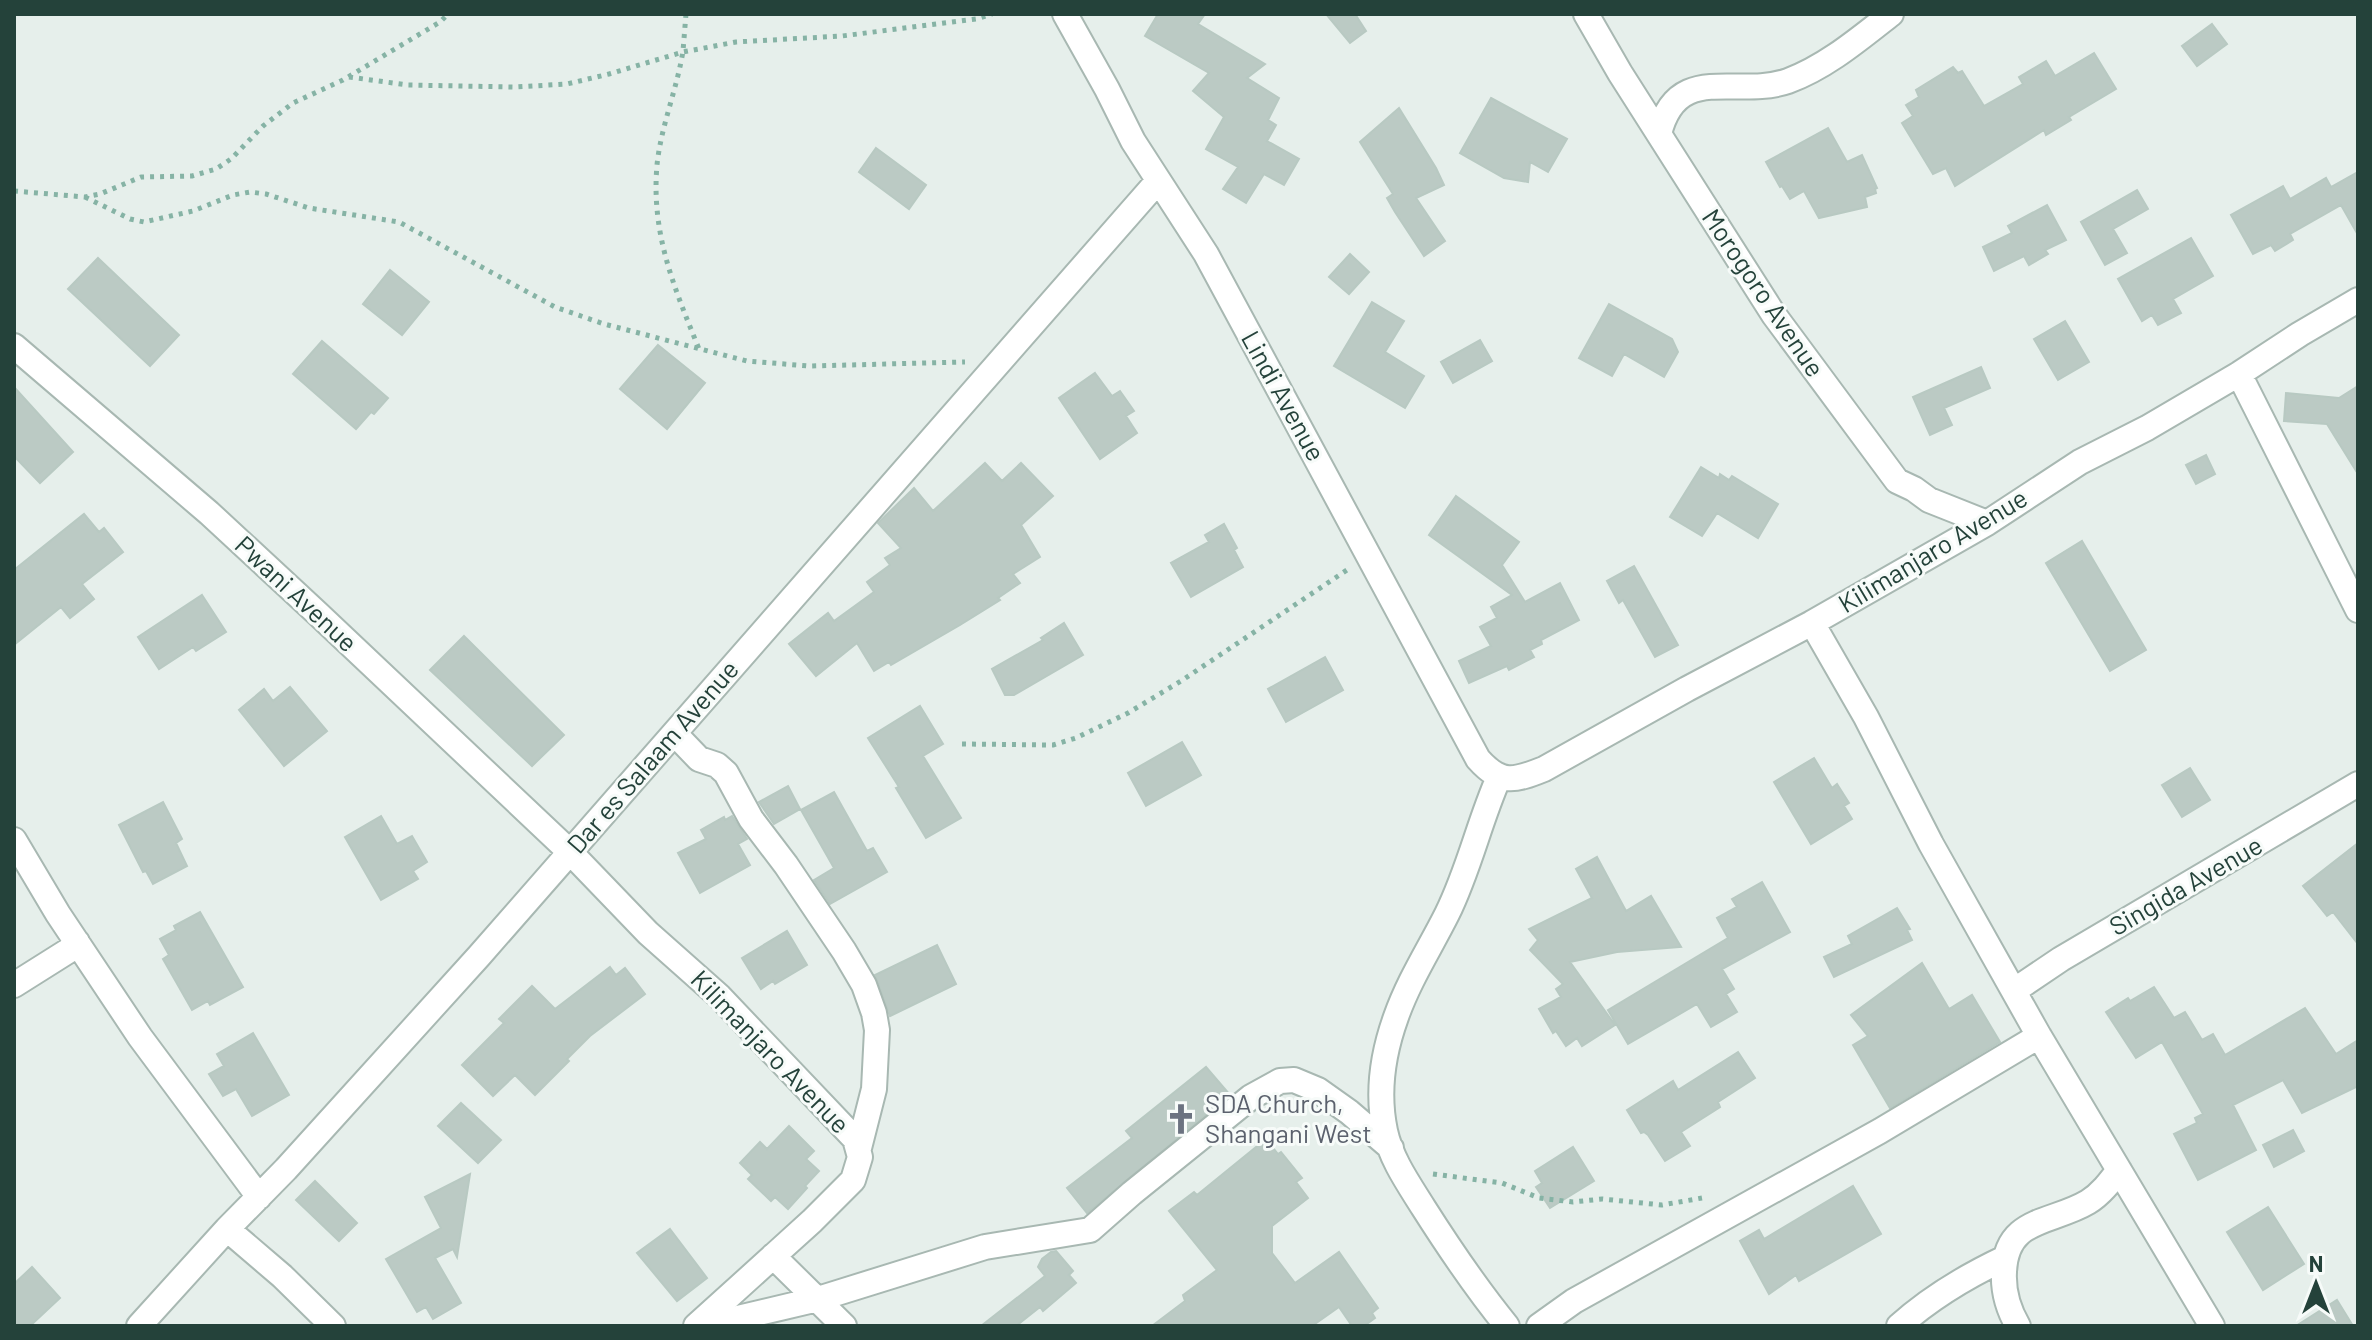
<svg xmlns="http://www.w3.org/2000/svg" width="2372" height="1340" viewBox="0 0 2372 1340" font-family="Barlow,sans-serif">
  <rect width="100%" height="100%" fill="#e6efeb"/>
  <path fill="#bbcac4" stroke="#b8c9c2" stroke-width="2" d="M 1158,14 L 1205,14 L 1198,24 L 1265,64 L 1247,78 L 1279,98 L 1268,120 L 1276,125 L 1267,141 L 1299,159 L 1284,185 L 1264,174 L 1246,203 L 1223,189 L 1238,167 L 1206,149 L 1224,117 L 1193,91 L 1209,73 L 1145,36 Z
    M 1326,14 L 1355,14 L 1366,31 L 1350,43 Z
    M 2212,24 L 2227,44 L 2197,66 L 2182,46 Z
    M 2094,53 L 2116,89 L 2069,117 L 2071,120 L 2046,135 L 2044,130 L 1955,186 L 1946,168 L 1933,174 L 1902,123 L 1913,116 L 1906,105 L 1919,97 L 1916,90 L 1953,67 L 1958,73 L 1962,71 L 1984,106 L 2023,84 L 2019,77 L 2046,61 L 2055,76 Z
    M 1491,98 L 1567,139 L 1548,172 L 1530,162 L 1528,182 L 1504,178 L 1460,153 Z
    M 1399,108 L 1436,168 L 1444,185 L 1416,198 L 1445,241 L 1424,256 L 1395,212 L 1387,198 L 1393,194 L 1360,142 Z
    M 1828,128 L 1847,162 L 1862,155 L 1877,188 L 1875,189 L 1876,193 L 1865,197 L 1867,207 L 1819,218 L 1804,191 L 1790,199 L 1782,186 L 1780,187 L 1766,162 Z
    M 876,148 L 926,185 L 909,209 L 859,172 Z
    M 2358,172 L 2358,235 L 2341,205 L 2290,234 L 2293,240 L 2275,251 L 2271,245 L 2253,254 L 2231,215 L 2283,186 L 2290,199 L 2326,178 L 2331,187 Z
    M 2137,190 L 2148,209 L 2113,229 L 2127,253 L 2105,265 L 2081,222 Z
    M 2047,205 L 2066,240 L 2045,250 L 2048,254 L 2029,265 L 2024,256 L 1994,271 L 1983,247 L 2012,233 L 2008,226 Z
    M 2191,238 L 2213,276 L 2173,299 L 2181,313 L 2158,325 L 2152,315 L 2142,321 L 2118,279 Z
    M 1350,254 L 1369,272 L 1349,294 L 1329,277 Z
    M 98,258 L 179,335 L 150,366 L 68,289 Z
    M 390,270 L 429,302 L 402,335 L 363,304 Z
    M 1372,302 L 1404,321 L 1385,352 L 1424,376 L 1405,408 L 1334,366 Z
    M 1609,304 L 1672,339 L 1678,352 L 1664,377 L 1624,354 L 1612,376 L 1579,358 Z
    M 2065,321 L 2089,362 L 2058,380 L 2034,339 Z
    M 1480,340 L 1492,361 L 1453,383 L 1441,362 Z
    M 322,341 L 388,398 L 374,414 L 371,412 L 356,429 L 293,374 Z
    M 658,345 L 705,383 L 667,429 L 620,389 Z
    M 1981,367 L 1990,388 L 1944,408 L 1952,425 L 1930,435 L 1913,397 Z
    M 1095,373 L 1112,396 L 1120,391 L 1134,411 L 1126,416 L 1137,433 L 1100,459 L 1059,398 Z
    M 2358,386 L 2358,474 L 2327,424 L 2284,421 L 2286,393 L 2339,398 Z
    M 14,387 L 73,452 L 40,483 L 14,456 Z
    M 2206,455 L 2215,474 L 2196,484 L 2186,465 Z
    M 985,463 L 1002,481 L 1021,463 L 1053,496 L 1021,525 L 1040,557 L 1013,574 L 1020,583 L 998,598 L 1000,600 L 960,625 L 891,665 L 889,662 L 874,671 L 857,643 L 816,676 L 789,644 L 828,613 L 834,621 L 874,592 L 867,582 L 890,565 L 885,558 L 901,548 L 878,523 L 914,488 L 933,511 Z
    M 1701,467 L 1719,478 L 1720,474 L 1729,480 L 1732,476 L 1778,504 L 1758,538 L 1717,513 L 1702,536 L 1670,517 Z
    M 1456,496 L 1519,542 L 1502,565 L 1525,602 L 1560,583 L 1579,620 L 1541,640 L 1542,644 L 1530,650 L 1534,657 L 1509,670 L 1507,666 L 1469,683 L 1459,661 L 1491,646 L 1480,627 L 1497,618 L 1491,607 L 1512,595 L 1429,535 Z
    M 84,514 L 99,532 L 104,528 L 123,552 L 82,584 L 94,599 L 70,618 L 61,607 L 14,645 L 14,570 Z
    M 1224,524 L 1237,548 L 1234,550 L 1243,567 L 1191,597 L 1171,563 L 1209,542 L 1205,535 Z
    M 2082,541 L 2146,650 L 2110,671 L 2046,563 Z
    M 1634,566 L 1678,645 L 1655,657 L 1623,600 L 1619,603 L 1607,581 Z
    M 202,595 L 226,632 L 196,651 L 193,647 L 159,669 L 138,637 Z
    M 1064,623 L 1083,655 L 1014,695 L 1005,695 L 992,669 L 1043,640 L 1041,638 Z
    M 464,636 L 564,735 L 532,766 L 430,670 Z
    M 1325,657 L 1343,690 L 1286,722 L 1268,689 Z
    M 290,687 L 327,731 L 284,766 L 239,710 L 264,689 L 273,701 Z
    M 920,706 L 943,744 L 923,756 L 961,818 L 926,838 L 896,788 L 899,787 L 868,738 Z
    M 1182,742 L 1201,775 L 1146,806 L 1128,773 Z
    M 1814,758 L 1832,788 L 1837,784 L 1849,803 L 1844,806 L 1852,819 L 1811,844 L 1774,782 Z
    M 2190,768 L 2210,800 L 2182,817 L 2162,785 Z
    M 788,786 L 800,809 L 774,824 L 759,802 Z
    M 834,792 L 867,851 L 873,848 L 887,872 L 830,904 L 814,880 L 834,868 L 801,810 Z
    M 163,802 L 182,839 L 176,843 L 187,866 L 153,884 L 146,871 L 143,872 L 119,825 Z
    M 381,816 L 397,844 L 412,836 L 427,862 L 413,871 L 418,879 L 381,900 L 345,837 Z
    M 732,816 L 747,839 L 738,844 L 750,865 L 700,893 L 678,853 L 706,839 L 701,830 L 724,817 L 725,820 Z
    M 2358,843 L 2358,944 L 2333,912 L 2327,916 L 2303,886 Z
    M 1597,857 L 1626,911 L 1651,896 L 1681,947 L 1617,952 L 1570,962 L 1615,1025 L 1582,1046 L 1577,1038 L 1566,1046 L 1556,1031 L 1553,1033 L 1539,1009 L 1561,997 L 1556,989 L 1563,984 L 1530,950 L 1538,940 L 1529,929 L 1592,898 L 1576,869 Z
    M 1762,882 L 1790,932 L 1722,969 L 1734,989 L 1726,994 L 1737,1012 L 1711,1027 L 1697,1004 L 1628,1044 L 1608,1010 L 1728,938 L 1717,918 L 1737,907 L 1732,899 Z
    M 1897,908 L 1910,929 L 1907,930 L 1912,940 L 1834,977 L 1824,957 L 1852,944 L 1848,936 Z
    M 200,912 L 243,987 L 210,1005 L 208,1001 L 192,1010 L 163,959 L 169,955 L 160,939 L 176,930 L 174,926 Z
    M 787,931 L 807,965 L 775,984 L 773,981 L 761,989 L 742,958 Z
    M 937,945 L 956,984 L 890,1016 L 875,975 Z
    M 1922,963 L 1949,1009 L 1972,995 L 2000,1042 L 1890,1108 L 1853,1045 L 1868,1036 L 1851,1015 Z
    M 610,967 L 616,975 L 625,968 L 645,994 L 590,1036 L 567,1059 L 569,1061 L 535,1095 L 515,1075 L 493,1096 L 462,1065 L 504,1023 L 499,1019 L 532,986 L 555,1009 Z
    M 2154,987 L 2174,1018 L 2185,1012 L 2202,1040 L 2213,1034 L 2225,1055 L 2305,1008 L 2336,1054 L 2358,1040 L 2358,1086 L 2302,1113 L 2283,1080 L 2233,1105 L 2256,1150 L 2198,1180 L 2174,1134 L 2197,1123 L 2195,1118 L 2203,1114 L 2162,1042 L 2136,1058 L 2106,1012 L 2128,998 L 2130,1001 Z
    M 253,1033 L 289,1095 L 252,1116 L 236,1089 L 223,1096 L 209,1074 L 224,1066 L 217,1054 Z
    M 1738,1052 L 1755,1078 L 1718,1102 L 1720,1107 L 1681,1132 L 1690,1146 L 1665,1161 L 1648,1135 L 1644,1132 L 1641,1133 L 1627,1110 L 1673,1081 L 1678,1090 Z
    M 1206,1067 L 1230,1095 L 1087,1213 L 1067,1188 L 1132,1138 L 1126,1131 Z
    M 461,1103 L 501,1140 L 478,1163 L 438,1126 Z
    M 789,1126 L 814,1151 L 806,1159 L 819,1171 L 805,1186 L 807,1188 L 788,1209 L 775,1197 L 771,1201 L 748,1179 L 752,1175 L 740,1163 L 760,1142 L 767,1149 Z
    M 2293,1130 L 2304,1151 L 2274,1167 L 2263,1145 Z
    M 1266,1139 L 1278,1154 L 1281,1152 L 1302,1178 L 1296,1182 L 1308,1198 L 1272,1226 L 1272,1253 L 1295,1283 L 1339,1252 L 1378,1308 L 1372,1313 L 1375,1318 L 1364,1326 L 1352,1326 L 1339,1307 L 1312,1326 L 1152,1326 L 1185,1301 L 1183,1295 L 1217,1270 L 1169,1211 L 1194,1192 L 1197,1195 Z
    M 1573,1147 L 1594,1181 L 1550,1208 L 1536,1187 L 1542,1183 L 1535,1171 Z
    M 470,1174 L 457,1257 L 453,1249 L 435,1258 L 461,1303 L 433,1319 L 426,1307 L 417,1312 L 386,1259 L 441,1228 L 425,1197 Z
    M 315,1181 L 357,1223 L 339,1241 L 296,1200 Z
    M 1853,1186 L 1881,1234 L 1799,1281 L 1796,1275 L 1769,1294 L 1740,1241 L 1759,1230 L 1764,1239 Z
    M 2268,1207 L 2304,1264 L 2263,1290 L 2227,1232 Z
    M 670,1229 L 707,1278 L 677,1301 L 637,1253 Z
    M 1056,1251 L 1073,1271 L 1069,1275 L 1076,1283 L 1043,1311 L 1040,1307 L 1016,1326 L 981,1326 L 1045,1276 L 1038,1267 L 1042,1259 L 1051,1252 Z
    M 32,1267 L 60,1298 L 30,1326 L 14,1326 L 14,1284 Z
    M 2337,1300 L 2353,1326 L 2296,1326 Z"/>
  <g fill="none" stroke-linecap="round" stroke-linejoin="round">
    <defs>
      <path id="minor" d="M 1065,14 L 1107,89 L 1133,141 L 1206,254 L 1478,759 C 1501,785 1514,781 1544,769 L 1687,689 L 1812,623 L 1987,523 L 2080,462 L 2147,428 L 2239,374 L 2300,334 L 2358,300
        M 1586,14 L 1620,73 L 1774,315 L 1897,481 L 1914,489 L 1929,500 L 1987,523
        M 1659,134 C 1677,61 1736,99 1788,81 C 1826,67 1859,39 1891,14
        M 14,346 L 209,513 L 317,613 L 570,852 L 648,933 L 719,996 L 855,1139 L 860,1157 L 853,1180 L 812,1221 L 696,1326
        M 2239,374 L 2358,610
        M 1812,623 L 1866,717 L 1931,844 L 2039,1036 L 2212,1326
        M 675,734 L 699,759 L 717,765 L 726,773 L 751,819 L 786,865 L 844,951 L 864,985 L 874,1013 L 877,1030 L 874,1089 L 859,1148
        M 1499,777 C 1479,822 1469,870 1447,914 C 1430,948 1409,980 1396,1017 C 1383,1053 1377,1093 1385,1131 C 1391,1159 1408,1183 1423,1207 C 1449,1248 1476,1288 1507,1326
        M 14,840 L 58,914 L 140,1037 L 259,1197
        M 14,985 L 68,951 L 77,942
        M 2015,990 L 2061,959 L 2358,784
        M 227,1229 L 282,1276 L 333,1326
        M 773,1256 L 844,1326
        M 139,1326 L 227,1229 L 286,1169 L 479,956 L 1158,181
        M 704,1326 L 818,1299 L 985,1247 L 1090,1230 L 1132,1193 L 1251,1097 L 1280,1081 L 1294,1080 L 1318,1090 L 1349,1112 L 1391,1148
        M 1539,1326 L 1574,1301 L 1880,1131 L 2039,1036
        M 1899,1326 C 1930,1298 1967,1276 2005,1258
        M 2018,1326 C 2008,1309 2003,1291 2004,1272 C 2006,1217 2051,1224 2088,1202 C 2101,1194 2110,1182 2119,1170"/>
    </defs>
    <use href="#minor" stroke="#a8b8b2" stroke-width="28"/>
    <path stroke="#86b3a5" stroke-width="5" stroke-dasharray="4 6" stroke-linecap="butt" d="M 686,14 C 685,26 684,39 683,51 C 677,89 661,126 657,165 C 651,234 674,287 699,349
      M 349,77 L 408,85 L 515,87 L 567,84 L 609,74 L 683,52 L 736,42 L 842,36 L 976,19 L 992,14
      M 14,191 L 85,197 L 100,194 L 141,177 L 192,176 L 216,169 L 231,159 L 263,126 L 293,103 L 343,80 L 440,22 L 448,14
      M 85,197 L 130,219 L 144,222 L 193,211 L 233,195 L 250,192 L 266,194 L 309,208 L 399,222 L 555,307 L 604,324 L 747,361 L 809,366 L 965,362
      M 962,744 L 1053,745 L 1076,738 L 1128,713 L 1181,681 L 1347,570
      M 1433,1174 L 1502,1183 L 1539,1198 L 1573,1202 L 1602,1199 L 1662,1205 L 1702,1198"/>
    <use href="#minor" stroke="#fff" stroke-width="24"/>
  </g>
  <defs>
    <symbol id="church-bare" viewBox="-9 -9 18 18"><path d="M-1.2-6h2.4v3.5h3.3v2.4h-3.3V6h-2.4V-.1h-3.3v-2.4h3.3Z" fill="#6b7280" stroke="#f7fbf9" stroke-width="2.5" paint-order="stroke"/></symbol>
  </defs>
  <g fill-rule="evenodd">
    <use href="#church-bare" x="1159" y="1097" width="44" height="44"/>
  </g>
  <g text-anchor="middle" stroke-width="6" stroke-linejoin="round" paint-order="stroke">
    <g font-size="26" fill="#24423a" stroke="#f7fbf9">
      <text transform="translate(1763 293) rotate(56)" y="9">Morogoro Avenue</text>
      <text transform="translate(1283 396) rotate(61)" y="9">Lindi Avenue</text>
      <text transform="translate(1933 551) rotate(-31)" y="9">Kilimanjaro Avenue</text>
      <text transform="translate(296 594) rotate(43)" y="9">Pwani Avenue</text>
      <text transform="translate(653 757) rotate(-49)" y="9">Dar es Salaam Avenue</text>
      <text transform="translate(2186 886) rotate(-30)" y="9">Singida Avenue</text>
      <text transform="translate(770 1052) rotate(46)" y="9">Kilimanjaro Avenue</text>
    </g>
    <g font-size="26" fill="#5b616d" stroke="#f7fbf9" text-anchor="start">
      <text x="1205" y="1113">SDA Church,<tspan x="1205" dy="30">Shangani West</tspan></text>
    </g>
  </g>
  <rect width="2372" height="1340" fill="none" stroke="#24423a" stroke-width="32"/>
  <g transform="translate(2316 1284)" stroke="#f7fbf9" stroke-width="6" paint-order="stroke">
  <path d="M0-6L14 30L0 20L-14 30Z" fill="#24423a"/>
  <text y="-12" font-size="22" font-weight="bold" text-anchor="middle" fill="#24423a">N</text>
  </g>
</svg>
